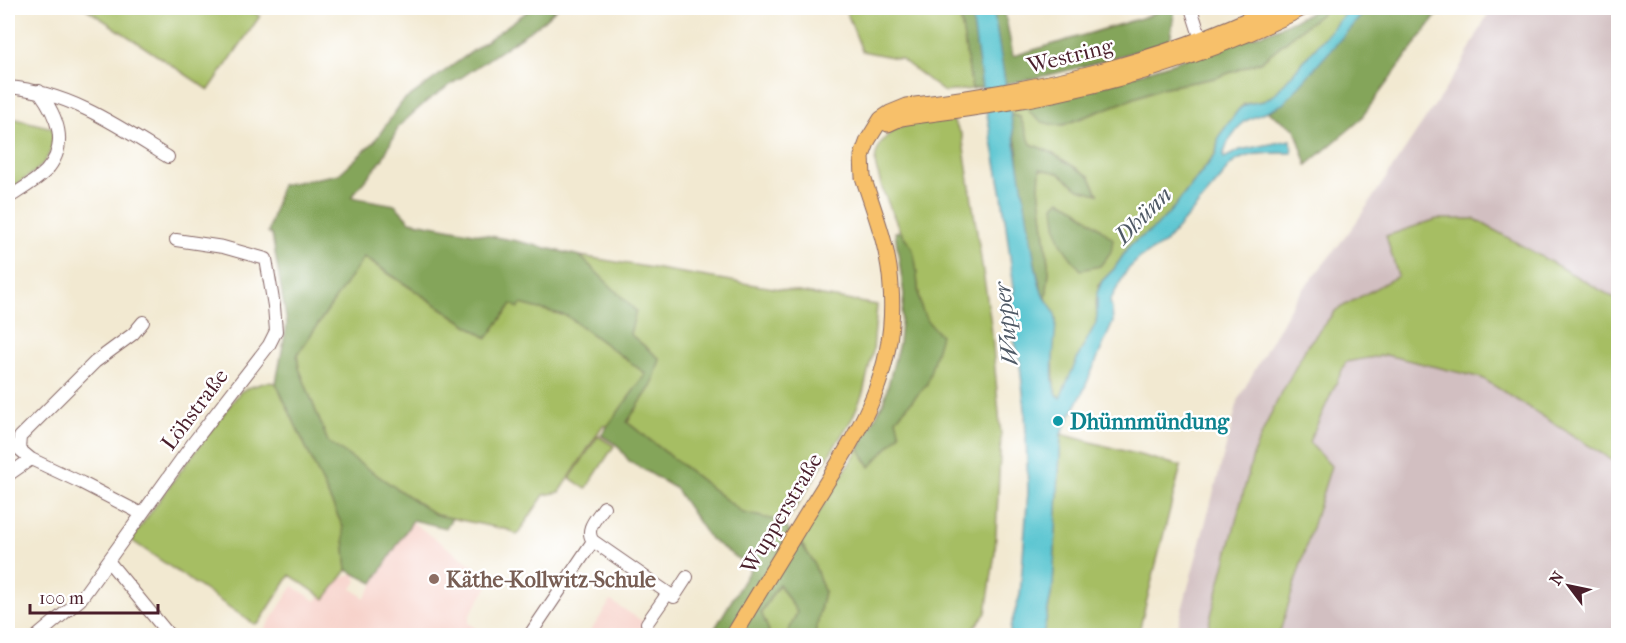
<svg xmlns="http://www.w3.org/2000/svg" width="1626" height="643" viewBox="0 0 1626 643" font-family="'IM FELL French Canon',serif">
  <rect width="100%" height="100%" fill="#fff"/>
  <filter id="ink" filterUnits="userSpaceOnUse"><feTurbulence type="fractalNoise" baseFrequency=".0167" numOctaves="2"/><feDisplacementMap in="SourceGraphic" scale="12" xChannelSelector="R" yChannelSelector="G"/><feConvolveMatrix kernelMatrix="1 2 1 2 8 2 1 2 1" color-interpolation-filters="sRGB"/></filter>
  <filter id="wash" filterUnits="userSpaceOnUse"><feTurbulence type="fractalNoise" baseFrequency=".008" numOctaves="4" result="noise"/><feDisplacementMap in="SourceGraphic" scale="24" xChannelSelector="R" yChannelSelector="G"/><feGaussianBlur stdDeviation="1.35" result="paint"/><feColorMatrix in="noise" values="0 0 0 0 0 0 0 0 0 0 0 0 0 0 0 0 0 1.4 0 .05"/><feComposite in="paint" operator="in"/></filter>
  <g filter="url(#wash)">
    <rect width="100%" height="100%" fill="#f2e9d1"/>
    <path fill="#f7d1c9" d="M 412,522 L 490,578 L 486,590 L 470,614 L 468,623 L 485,635 L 260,636 L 293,586 L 316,601 L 320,596 L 325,599 L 338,580 L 354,573 L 357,581 L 352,589 L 365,598 Z
      M 611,601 L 664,635 L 587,636 Z"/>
    <path fill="#d2bfc1" d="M 1491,8 L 1618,8 L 1618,635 L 1175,636 L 1239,398 L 1294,301 L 1353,227 L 1459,69 Z"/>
    <path fill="#a6be64" stroke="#786e48" stroke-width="1.5" d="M 85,8 L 247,8 L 260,16 L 209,90 Z
      M 845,8 L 959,8 L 972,89 L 944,92 L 901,59 L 862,51 Z
      M 1328,8 L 1350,8 L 1275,94 L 1264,101 L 1244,104 L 1239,109 L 1219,136 L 1216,153 L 1175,206 L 1156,227 L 1130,245 L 1114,269 L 1102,281 L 1099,285 L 1096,303 L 1097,315 L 1096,323 L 1079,355 L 1063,396 L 1058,397 L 1054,391 L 1053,352 L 1056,318 L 1046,298 L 1049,272 L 1039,187 L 1040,168 L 1059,173 L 1079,189 L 1098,193 L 1089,176 L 1050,152 L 1031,144 L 1020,117 L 1009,114 L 1009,110 L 1027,107 C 1034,122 1048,125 1063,125 L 1161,88 L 1215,78 L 1260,62 Z
      M 8,117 L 53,128 C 53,136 53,145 50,152 C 43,170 22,180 8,190 Z
      M 952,119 L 962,135 L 991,324 L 1001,436 L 995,553 L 986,613 L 968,635 L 815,635 L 824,591 L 813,561 L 800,542 L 859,448 L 870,466 L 896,419 L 927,384 L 928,325 L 921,308 L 913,250 L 900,231 L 883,191 L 875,164 L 876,154 L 881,143 L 887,136 L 895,129 L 911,123 Z
      M 1437,219 L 1475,219 L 1618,300 L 1618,464 L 1482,378 L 1386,355 L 1346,362 L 1309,442 L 1331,466 L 1279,635 L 1206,635 L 1254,452 L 1273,409 L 1307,346 L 1336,310 L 1398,276 L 1386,236 Z
      M 580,256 L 877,305 L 873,351 L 863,393 L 852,419 L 784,526 L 779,521 L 743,513 L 627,422 L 652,385 L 660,359 L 630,334 Z
      M 363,257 L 487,338 L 512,304 L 521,304 L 567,316 L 646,374 L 608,426 L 603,425 L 560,492 L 544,495 L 517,535 L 509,530 L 436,515 L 328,442 L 299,368 L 297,355 Z
      M 267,382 L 276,383 L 343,527 L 347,570 L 325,599 L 290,575 L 259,623 L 254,624 L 131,540 L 173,481 L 240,392 L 250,387 Z
      M 1061,434 L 1181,466 L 1138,635 L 1043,636 L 1053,585 Z
      M 598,436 L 614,446 L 586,489 L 570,478 Z
      M 779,584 L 797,612 L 787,636 L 767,635 L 769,631 L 761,613 Z"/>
    <path fill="#84a55a" stroke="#676242" stroke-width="1.5" d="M 532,8 L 557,8 L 540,24 L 427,101 L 399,126 L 382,160 L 351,197 L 395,205 L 410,221 L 517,241 L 580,256 L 636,311 L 630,334 L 660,359 L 652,385 L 627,422 L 743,513 L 780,521 L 800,542 L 813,561 L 824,591 L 815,635 L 787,635 L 797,612 L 779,584 L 761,612 L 769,631 L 767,635 L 711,635 L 751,568 L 710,539 L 675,488 L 629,461 L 617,445 L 601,435 L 646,374 L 567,316 L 521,304 L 518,308 L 512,304 L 487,338 L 364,257 L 297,355 L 299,368 L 328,442 L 436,515 L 452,518 L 446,528 L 413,520 L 373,583 L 347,570 L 343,527 L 276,383 L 287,324 L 272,235 L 268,233 L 281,185 L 339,174 L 374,142 L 402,102 Z
      M 959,8 L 971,8 L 982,87 L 972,89 Z
      M 993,8 L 1004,8 L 1013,56 L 1148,16 L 1165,8 L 1175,8 L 1170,41 C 1115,58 1061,74 1005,84 Z
      M 1320,8 L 1328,8 L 1260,62 L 1215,78 L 1161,88 L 1063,125 C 1048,125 1034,122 1027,107 L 1068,97 L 1273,30 Z
      M 1368,8 L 1442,8 L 1359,121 L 1307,165 L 1295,129 L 1268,112 L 1283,103 Z
      M 1009,114 L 1020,117 L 1031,144 L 1050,152 L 1089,176 L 1098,194 L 1079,189 L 1059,173 L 1040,169 L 1039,187 L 1049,272 L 1046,298 L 1042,292 L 1035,264 L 1020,180 L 1017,146 Z
      M 1060,200 L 1074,207 L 1113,239 L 1111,252 L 1100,266 L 1081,270 C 1059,245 1057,239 1054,206 Z
      M 900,231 C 904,237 911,244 913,251 C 923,284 909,309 941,335 L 927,384 L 896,419 L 900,434 L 870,467 L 859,448 L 884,401 L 899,343 L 904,295 L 895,232 Z"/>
    <path fill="#58c5d0" stroke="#51727e" stroke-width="1.5" d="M 971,8 L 993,8 L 1035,264 C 1037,273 1038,283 1042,292 C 1046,302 1056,309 1056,321 C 1056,338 1046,387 1060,398 L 1079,355 L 1096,323 L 1097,315 L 1097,293 L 1102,281 L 1114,269 L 1130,245 L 1156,227 L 1175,206 L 1216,154 L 1219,136 L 1239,109 L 1247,104 L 1264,101 L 1275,94 L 1350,8 L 1368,8 L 1283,104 L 1243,122 L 1228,142 L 1223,156 L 1224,158 L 1240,150 L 1291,140 L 1292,153 C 1267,153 1234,150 1222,177 L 1165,243 L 1141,257 L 1127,270 L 1110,301 L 1112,309 L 1113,322 L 1082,394 L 1061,434 L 1053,585 L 1043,635 L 1010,635 L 1010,628 L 1020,595 L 1028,491 L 1025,410 L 1019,357 L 1007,315 L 1012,302 L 1014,288 L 1002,195 L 982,87 Z"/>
  </g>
  <g filter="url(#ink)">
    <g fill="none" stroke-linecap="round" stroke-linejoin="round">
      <defs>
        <path id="minor" d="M 1191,8 L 1203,46
          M 8,87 C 69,92 117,125 168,157
          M 8,198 C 20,190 35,182 46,171 C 70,144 57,116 39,91
          M 31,459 L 82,483 L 142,514
          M 8,475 L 31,459 L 19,449 L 20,437 L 95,362 L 133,334 L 143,322
          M 593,541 C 584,529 597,518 604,507
          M 109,562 L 170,636
          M 668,593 L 674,597 L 687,577
          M 37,636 L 80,600 L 193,443 L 269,345 L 276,331 L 274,306 L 266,259 L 223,247 L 176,240
          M 529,636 L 593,541 L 668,593 L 647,623"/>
        <path id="major" d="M 888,124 L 901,118 C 941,112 982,108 1022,100 C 1119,83 1216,52 1303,8
          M 733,636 C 759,592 786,549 812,506 C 856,435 898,376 891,287 C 889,248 875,214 863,177 L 862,156 L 868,140 L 881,119 L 890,113 L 907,106 C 1034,91 1158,64 1273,8"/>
      </defs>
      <use href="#minor" stroke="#856665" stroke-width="14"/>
      <use href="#major" stroke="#856665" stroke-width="17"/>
      <use href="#minor" stroke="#fff" stroke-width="12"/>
      <use href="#major" stroke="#f7c06b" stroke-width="15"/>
    </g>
  </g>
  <circle fill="#0f9aa8" stroke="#fff" stroke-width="2" cx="1058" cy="421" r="6"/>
  <circle fill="#8d6e63" stroke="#fff" stroke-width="2" cx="434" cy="579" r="6"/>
  <g text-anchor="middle" stroke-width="5" stroke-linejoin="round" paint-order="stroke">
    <g font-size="22" fill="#4a1f2b" stroke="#fff">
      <text transform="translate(1070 55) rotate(-14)" y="8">Westring</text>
      <text transform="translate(194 409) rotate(-53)" y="8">Löhstraße</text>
      <text transform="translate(781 513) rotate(-59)" y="8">Wupperstraße</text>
    </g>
    <g font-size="22" font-weight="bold" fill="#0d838f" stroke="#fff" text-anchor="start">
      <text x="1070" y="429">Dhünnmündung</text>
    </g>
    <g font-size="22" font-weight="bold" fill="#785e54" stroke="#fff" text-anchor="start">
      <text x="446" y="587">Käthe-Kollwitz-Schule</text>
    </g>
    <g font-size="24" font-style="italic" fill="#4f5965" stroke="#fff">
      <text transform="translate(1143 215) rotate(-45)" y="8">Dhünn</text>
      <text transform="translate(1006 324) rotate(-96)" y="8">Wupper</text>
    </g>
  </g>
  <rect width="1626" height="643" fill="none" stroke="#fff" stroke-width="30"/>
  <g transform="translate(1569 586) rotate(302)" stroke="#ffffff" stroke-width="4.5" paint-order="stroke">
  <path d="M0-4.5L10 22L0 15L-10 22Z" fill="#4a1f2b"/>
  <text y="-9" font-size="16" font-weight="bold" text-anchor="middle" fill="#4a1f2b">N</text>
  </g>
  <path d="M30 604v9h128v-9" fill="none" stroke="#4a1f2b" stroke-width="3"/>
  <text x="39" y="604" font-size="18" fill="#4a1f2b" stroke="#ffffff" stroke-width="4.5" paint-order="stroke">100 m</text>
</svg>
